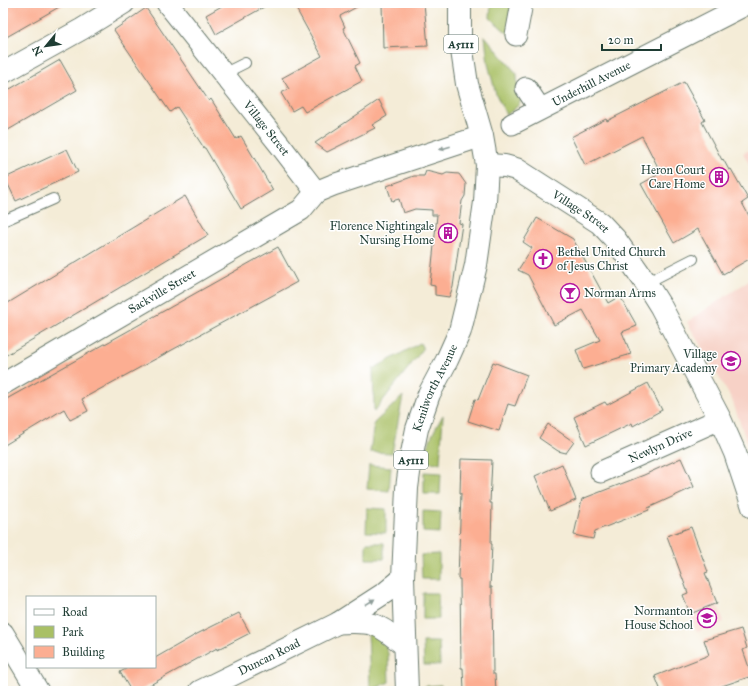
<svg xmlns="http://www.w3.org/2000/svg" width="756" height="694" viewBox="0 0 756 694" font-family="'IM FELL Great Primer',serif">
  <rect width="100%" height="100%" fill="#fff"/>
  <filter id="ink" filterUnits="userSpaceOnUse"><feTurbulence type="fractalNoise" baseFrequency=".025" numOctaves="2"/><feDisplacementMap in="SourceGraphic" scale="8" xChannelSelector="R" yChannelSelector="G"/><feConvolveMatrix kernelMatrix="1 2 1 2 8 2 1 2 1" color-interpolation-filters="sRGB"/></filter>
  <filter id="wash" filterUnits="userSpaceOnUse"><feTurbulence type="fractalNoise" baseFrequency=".012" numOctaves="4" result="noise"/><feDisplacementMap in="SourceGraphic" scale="16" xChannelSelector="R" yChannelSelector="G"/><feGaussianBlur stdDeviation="0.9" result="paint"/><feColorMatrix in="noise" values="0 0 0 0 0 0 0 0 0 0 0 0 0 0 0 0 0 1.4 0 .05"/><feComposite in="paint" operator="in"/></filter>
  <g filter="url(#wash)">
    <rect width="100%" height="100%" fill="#f4ecd7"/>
    <path fill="#f7d1c6" d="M 753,149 L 753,171 L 743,153 Z
      M 753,278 L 753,459 L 732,400 L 687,322 Z
      M 717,603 L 724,622 L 697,632 L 690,614 Z"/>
    <path fill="#a9c065" stroke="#647e4c" d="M 491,3 L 518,3 L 513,38 L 490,18 Z
      M 485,36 L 517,74 C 517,98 531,99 506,115 L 496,94 L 488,64 Z
      M 420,343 L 423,349 L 374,412 L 373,369 Z
      M 403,396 L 392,453 L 370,452 L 374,423 Z
      M 443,415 L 440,463 L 426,462 C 427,441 433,433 443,415 Z
      M 369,465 L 391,467 L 389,491 L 367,489 Z
      M 424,472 L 441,473 L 440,494 L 424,494 Z
      M 367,508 L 386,509 L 386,533 L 366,532 Z
      M 423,511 L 441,512 L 440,533 L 423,532 Z
      M 366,543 L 384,543 L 384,559 L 366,559 Z
      M 439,554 L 439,579 L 422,579 L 421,555 Z
      M 423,593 L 438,593 L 439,619 L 423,619 Z
      M 368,630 L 381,639 L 385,645 L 388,653 L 389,682 L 370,691 Z
      M 423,642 L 439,642 L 440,665 L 424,665 Z
      M 441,685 L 441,691 L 425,691 L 425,686 Z"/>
    <g id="blocks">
      <path fill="#fcae92" d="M 3,3 L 66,3 L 3,39 Z
        M 227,3 L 271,3 L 216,34 L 206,15 Z
        M 293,3 L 364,3 L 340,16 L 345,27 L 343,28 L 360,63 L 355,66 L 362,81 L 305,112 L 301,106 L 292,111 L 281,93 L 289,89 L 282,78 L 322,56 Z
        M 382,3 L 424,3 L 428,46 L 383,48 Z
        M 146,8 L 209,101 L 211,99 L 236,139 L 241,136 L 273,190 L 241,209 L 205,148 L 204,148 L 177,107 L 170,112 L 114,30 Z
        M 60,60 L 77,90 L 3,133 L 3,93 Z
        M 684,82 L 705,120 L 702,122 L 722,160 L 723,159 L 729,170 L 731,169 L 748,199 L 742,203 L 753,223 L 753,257 L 723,274 L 698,229 L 674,243 L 641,184 L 661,173 L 642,136 L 585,165 L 571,137 L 606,119 L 607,121 Z
        M 379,100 L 387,116 L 372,125 L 375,128 L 327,152 L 315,143 Z
        M 67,149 L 78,172 L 16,201 L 5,178 Z
        M 426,171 L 443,175 L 447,173 L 459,174 L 466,184 L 465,196 L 462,201 L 459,223 L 462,224 L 458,251 L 453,287 L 449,297 L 435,295 L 435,286 L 430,285 L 437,215 L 432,215 L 432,210 L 415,209 L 403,213 L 399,199 L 392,201 L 387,186 L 414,176 L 424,176 Z
        M 185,196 L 208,235 L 3,357 L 3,306 Z
        M 537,218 L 573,239 L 608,303 L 620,296 L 637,326 L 622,332 L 631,354 L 583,369 L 576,350 L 600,340 L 583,310 L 554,325 L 528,275 L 518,270 L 532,248 L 523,242 Z
        M 278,247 L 297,282 L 82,399 L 88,411 L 70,420 L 64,409 L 3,446 L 3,401 Z
        M 493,362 L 527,375 L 515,406 L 508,404 L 499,431 L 468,421 L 475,399 L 478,400 Z
        M 648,383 L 662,410 L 633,426 L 632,423 L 586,445 L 574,417 L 605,402 L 607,405 Z
        M 548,424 L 574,442 L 566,453 L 558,451 L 539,438 Z
        M 681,458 L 694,487 L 648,508 L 649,510 L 595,531 L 593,539 L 574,535 L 582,499 L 644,475 Z
        M 461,459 L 492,460 L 490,503 L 492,503 L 491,544 L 492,544 L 490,587 L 492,587 L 493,674 L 495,674 L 496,691 L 464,691 L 463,668 L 461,668 L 460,579 L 458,579 L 461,493 L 460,493 Z
        M 562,464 L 576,500 L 550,511 L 535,476 Z
        M 691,527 L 708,572 L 705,573 L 717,603 L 690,614 L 683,595 L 688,593 L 667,536 Z
        M 239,613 L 250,633 L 217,650 L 217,648 L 139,691 L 131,691 L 120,672 L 130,667 L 155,667 L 155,658 L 197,634 Z
        M 741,629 L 747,648 L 743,650 L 752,676 L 707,691 L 661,691 L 655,676 L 709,655 L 704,640 Z"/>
    </g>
  </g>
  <g filter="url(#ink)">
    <use href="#blocks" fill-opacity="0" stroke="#6a7a6d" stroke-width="1"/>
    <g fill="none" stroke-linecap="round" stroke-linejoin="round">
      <defs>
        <path id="lane" d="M 223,74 L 245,63
          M 3,221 L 53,199
          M 646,283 L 693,259"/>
        <g id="street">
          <path id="s1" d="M 167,3 L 280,145 L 316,192"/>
          <path d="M 516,35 L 522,3"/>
          <path d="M 3,73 L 82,29 L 124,3"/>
          <path d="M 526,88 L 540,109"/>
          <path id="s2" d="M 512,124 L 749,3"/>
          <path id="s3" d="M 3,384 L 301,210 L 316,192 L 333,185 L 482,136"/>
          <path id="s4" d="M 601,472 L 720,419"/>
          <path d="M 338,623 C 375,621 377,623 405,646"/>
          <path d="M 3,633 L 38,691"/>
          <path id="s5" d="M 200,691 L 338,623 L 386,592 L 403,578"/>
        </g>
        <g id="secondary">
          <path id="s6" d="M 487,165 L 505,166 L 516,169 L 600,223 L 615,239 L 646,283 L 661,307 L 720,419 L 735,453 L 753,507"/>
        </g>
        <g id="highway">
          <path id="s7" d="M 407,691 L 403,578 L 407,488 L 411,458 L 417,429 L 429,394 L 447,360 L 460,331 L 476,265 L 485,202 L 487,165 L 482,136 L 467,84 L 460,37 L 460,3"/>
        </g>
      </defs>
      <use href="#lane" stroke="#6a7a6d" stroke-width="12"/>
      <use href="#street" stroke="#6a7a6d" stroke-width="23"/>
      <use href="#secondary" stroke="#6a7a6d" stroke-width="24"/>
      <use href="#highway" stroke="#6a7a6d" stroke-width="24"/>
      <use href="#lane" stroke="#fff" stroke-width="10"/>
      <use href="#street" stroke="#fff" stroke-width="21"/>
      <use href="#secondary" stroke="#fff" stroke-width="22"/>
      <use href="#highway" stroke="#fff" stroke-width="22"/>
    </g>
    <defs><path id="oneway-solid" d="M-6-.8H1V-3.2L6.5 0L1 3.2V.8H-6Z"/></defs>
    <g fill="#8f9e9a">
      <use href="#oneway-solid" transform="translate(445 148) rotate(162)"/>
      <use href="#oneway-solid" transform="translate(370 602) rotate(-32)"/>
    </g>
  </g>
  <defs>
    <symbol id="building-ring" viewBox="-11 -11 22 22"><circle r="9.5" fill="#fff" stroke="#b5179e" stroke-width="1.5"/><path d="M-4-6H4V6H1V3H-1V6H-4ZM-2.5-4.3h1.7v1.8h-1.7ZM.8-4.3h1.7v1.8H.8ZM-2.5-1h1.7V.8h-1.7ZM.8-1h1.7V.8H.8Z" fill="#b5179e"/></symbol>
    <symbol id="church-ring" viewBox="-11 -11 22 22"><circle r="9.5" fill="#fff" stroke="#b5179e" stroke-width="1.5"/><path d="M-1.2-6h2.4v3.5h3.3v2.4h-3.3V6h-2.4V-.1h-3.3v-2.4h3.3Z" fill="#b5179e"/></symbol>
    <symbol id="bar-ring" viewBox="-11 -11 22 22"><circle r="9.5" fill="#fff" stroke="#b5179e" stroke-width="1.5"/><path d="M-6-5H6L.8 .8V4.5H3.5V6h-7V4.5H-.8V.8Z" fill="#b5179e"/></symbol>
    <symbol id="school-ring" viewBox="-11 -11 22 22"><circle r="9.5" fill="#fff" stroke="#b5179e" stroke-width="1.5"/><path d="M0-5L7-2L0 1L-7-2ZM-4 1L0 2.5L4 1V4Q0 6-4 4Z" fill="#b5179e"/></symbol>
  </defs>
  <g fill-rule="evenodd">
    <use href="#building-ring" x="708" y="166" width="22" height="22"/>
    <use href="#building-ring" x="437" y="222" width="22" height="22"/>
    <use href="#church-ring" x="532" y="248" width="22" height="22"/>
    <use href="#bar-ring" x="559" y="282" width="22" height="22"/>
    <use href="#school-ring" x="720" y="350" width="22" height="22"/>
    <use href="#school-ring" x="696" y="607" width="22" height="22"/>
  </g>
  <g text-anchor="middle" stroke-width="3" stroke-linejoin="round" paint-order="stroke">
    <g fill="#fff" stroke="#627771" stroke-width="1">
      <rect x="444" y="35" width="34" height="18" rx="3"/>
      <rect x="394" y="451" width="34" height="18" rx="3"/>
    </g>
    <g font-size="11" font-weight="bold" fill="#1f3d34">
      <text x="461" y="48">A5111</text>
      <text x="411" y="464">A5111</text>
    </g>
    <g font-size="12" fill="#1f3d34" stroke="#fff">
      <text dy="4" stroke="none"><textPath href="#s2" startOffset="89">Underhill Avenue</textPath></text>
      <text dy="4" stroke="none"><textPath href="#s1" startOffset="160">Village Street</textPath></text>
      <text dy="4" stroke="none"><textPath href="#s6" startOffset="107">Village Street</textPath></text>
      <text dy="4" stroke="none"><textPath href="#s3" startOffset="184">Sackville Street</textPath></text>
      <text dy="4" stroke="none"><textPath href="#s7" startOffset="308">Kenilworth Avenue</textPath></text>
      <text dy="4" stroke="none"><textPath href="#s4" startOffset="65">Newlyn Drive</textPath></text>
      <text dy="4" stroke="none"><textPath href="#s5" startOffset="77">Duncan Road</textPath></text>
    </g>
    <g font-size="12" fill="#1f3d34" stroke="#fff" text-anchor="end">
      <text x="705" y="174">Heron Court<tspan x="705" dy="14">Care Home</tspan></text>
      <text x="434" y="230">Florence Nightingale<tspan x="434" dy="14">Nursing Home</tspan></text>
      <text x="557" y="256" text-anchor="start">Bethel United Church<tspan x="557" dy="14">of Jesus Christ</tspan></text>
      <text x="584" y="297" text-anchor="start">Norman Arms</text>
      <text x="717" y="358">Village<tspan x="717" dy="14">Primary Academy</tspan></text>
      <text x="693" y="615">Normanton<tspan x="693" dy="14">House School</tspan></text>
    </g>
  </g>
  <rect width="756" height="694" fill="none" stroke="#fff" stroke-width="16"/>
  <rect x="26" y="596" width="130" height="72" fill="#ffffff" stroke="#a5b1ae"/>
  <rect x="34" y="609" width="20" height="6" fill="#ffffff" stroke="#a5b1ae"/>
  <text x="62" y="616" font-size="12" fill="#1f3d34">Road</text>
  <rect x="34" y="626" width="20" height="12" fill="#a9c065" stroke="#a5b1ae"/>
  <text x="62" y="636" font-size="12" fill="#1f3d34">Park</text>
  <rect x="34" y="646" width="20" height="12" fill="#fcae92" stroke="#a5b1ae"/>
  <text x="62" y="656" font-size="12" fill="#1f3d34">Building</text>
  <g transform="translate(46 46) rotate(241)" stroke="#ffffff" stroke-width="3" paint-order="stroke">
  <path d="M0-3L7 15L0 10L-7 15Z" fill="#1f3d34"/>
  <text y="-6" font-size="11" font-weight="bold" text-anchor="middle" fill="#1f3d34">N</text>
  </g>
  <path d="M602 44v6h59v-6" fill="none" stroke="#1f3d34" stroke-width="2"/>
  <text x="608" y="44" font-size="12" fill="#1f3d34" stroke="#ffffff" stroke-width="3" paint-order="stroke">20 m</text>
</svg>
